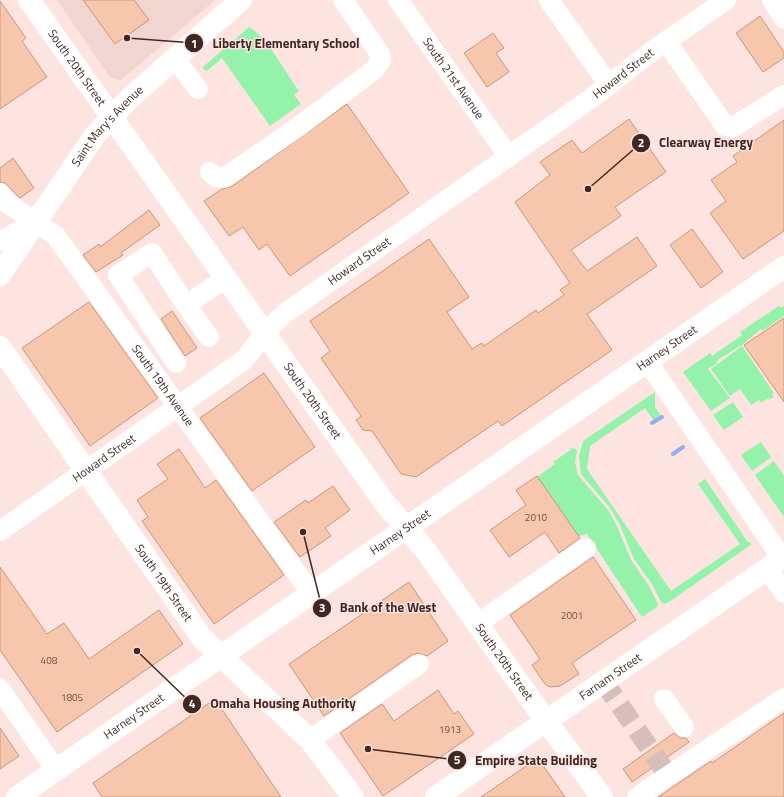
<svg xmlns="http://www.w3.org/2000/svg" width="784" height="797" viewBox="0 0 784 797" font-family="'Titillium Web',sans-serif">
  <rect width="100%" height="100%" fill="#fde4e0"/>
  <path fill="#f1d5d0" d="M 57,0 L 215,0 L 121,80 L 117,80 L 109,76 Z"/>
  <path fill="#94f2aa" d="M 249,27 C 266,35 287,75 299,91 L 294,95 L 301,104 L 270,126 L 222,58 L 207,71 L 203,69 L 203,67 Z
    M 779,306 L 780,308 L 784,306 L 784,316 L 762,331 L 761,329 L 742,345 L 719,359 L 716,364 L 708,369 L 730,398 L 711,411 L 683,372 L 710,353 L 712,356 L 742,335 L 740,332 Z
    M 742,346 L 774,393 L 772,394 L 774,397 L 769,400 L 768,398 L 761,403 L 759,400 L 751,405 L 740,389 L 730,396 L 711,369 Z
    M 655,392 L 655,407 L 661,416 L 654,421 L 645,408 L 590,446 L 587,469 L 671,591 L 740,544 L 698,484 L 705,479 L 747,541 L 752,544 L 669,602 L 664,604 L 661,602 L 652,584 L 634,559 L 620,525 L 610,508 L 581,474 L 579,456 L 583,441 Z
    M 733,402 L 743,417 L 724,430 L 713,415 Z
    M 761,442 L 771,457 L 752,471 L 741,455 Z
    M 573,448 L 577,450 L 575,462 L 578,475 L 608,510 L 617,526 L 631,560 L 649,586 L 658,604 L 657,607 L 642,617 L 587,534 L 578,536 L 537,477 L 555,464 L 553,462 Z
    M 774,461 L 784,476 L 784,517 L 755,475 Z"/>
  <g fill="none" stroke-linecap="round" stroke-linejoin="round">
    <path stroke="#98adee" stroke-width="4" d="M 652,423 L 662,417
      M 673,454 L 683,447"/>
  </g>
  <path fill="#f6c7ad" stroke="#c8977b" d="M 83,0 L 134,0 L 149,20 L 115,44 Z
    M 0,1 L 26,38 L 22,41 L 47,77 L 0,109 Z
    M 760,16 L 784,52 L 784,58 L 763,72 L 736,33 Z
    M 493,33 L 504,48 L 496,53 L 509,72 L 487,87 L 464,53 Z
    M 347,104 L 409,193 L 290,276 L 267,244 L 259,250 L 243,227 L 229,236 L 204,201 L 222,189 L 231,187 Z
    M 629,119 L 666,172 L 615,207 L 621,216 L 571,250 L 587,271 L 637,237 L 657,266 L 587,314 L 612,350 L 502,426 L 498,421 L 416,477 L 401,474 L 372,431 L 363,430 L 356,420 L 361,416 L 321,358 L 330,351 L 310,321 L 429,239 L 469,297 L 447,312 L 472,349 L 482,343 L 484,346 L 536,310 L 538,313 L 564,295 L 560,290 L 570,283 L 515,202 L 550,175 L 540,162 L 572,140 L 582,153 Z
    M 784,120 L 784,231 L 743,259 L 710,213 L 726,201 L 711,180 L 737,162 L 733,156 Z
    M 13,158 L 34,188 L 20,198 L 5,183 L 0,182 L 0,168 Z
    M 149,210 L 160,225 L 121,253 L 123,255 L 96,272 L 83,255 L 99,244 L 100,247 Z
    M 692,229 L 723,272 L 701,288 L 670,245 Z
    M 89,302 L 158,398 L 90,446 L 22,348 Z
    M 172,311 L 197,348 L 185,356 L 161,319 Z
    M 784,318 L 784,402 L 744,345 Z
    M 264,373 L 315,447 L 252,491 L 200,418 Z
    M 179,449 L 205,488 L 216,480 L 284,575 L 214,624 L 142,521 L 148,517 L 137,500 L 168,479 L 157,464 Z
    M 537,476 L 580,538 L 559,553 L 545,532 L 509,557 L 490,530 L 526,505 L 516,490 Z
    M 333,486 L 350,510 L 325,528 L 331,536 L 300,557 L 274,522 L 306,500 L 308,503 Z
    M 593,557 L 636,620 L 572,663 L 579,674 L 560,686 L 550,687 L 545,684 L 532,665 L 540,659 L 510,615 Z
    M 0,567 L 47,634 L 64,623 L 89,659 L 159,610 L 183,644 L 57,732 L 0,650 Z
    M 409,582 L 448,641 L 427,656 L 418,653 L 412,655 L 324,716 L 289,664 Z
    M 438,690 L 454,714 L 458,711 L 474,734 L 383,796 L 340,733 L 382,704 L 394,721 Z
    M 215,699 L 281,797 L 102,797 L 93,783 Z
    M 784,713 L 784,797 L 658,797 L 711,761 L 712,763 Z
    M 0,728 L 19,756 L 0,769 Z
    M 674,733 L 680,738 L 686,738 L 689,742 L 632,782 L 623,769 Z
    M 538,758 L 565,797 L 481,797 Z"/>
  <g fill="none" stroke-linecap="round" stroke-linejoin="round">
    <path stroke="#d7beba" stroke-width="20" stroke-dasharray="20 10" stroke-linecap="butt" d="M 603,681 L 668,775"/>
    <g stroke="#fff" stroke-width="20">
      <path id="s1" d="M 398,0 L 509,157"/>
      <path d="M 549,0 L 609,85"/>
      <path d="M 772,0 L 784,19"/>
      <path d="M 666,41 L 725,126 L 733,127 L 784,95"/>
      <path d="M 175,59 L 198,89"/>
      <path d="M 210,172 L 216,177 L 224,178 L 298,127 L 374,70 L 381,60 L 380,54 L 343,0"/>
      <path id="s2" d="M 0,193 L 7,203 L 56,236 L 311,593"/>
      <path d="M 0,241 L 34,223"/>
      <path d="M 209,337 L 186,305 L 226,278"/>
      <path d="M 647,361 L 782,558"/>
      <path d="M 176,363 L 118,275 L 152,253 L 186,305"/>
      <path id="s3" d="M 0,531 L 244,360 L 265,333 L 284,314 L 589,100 L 655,49 L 726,0"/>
      <path d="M 767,568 L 784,593"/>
      <path d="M 477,624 L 586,548"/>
      <path d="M 0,689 L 56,770"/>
      <path d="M 664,699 L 684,727"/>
      <path d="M 310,740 L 419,664"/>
      <path d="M 637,797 L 784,698"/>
    </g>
    <g stroke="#fff" stroke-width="22">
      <path id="s4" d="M 29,0 L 384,502 L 426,551 L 531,700 L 602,797"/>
      <path id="s5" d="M 0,275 L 95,135 L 130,98 L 241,0"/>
      <path id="s6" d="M 0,347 L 202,638 L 310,740 L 353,797"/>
      <path id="s7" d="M 17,797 L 784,267"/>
      <path id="s8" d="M 436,797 L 784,557"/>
    </g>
  </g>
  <g text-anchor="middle" stroke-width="3" stroke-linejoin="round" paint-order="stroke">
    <g font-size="10" fill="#6d5046">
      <text x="536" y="521">2010</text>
      <text x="572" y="619">2001</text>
      <text x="49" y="664">408</text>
      <text x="72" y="701">1805</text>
      <text x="450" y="733">1913</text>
    </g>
    <g font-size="12" fill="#3f2824" stroke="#fde4e0">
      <text dy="4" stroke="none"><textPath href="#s4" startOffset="83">South 20th Street</textPath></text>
      <text dy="4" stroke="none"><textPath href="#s3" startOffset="775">Howard Street</textPath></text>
      <text dy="4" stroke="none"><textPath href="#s1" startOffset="96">South 21st Avenue</textPath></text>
      <text dy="4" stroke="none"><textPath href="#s5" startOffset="184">Saint Mary's Avenue</textPath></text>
      <text dy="4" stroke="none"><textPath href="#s3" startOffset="451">Howard Street</textPath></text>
      <text dy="4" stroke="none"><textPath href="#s7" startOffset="790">Harney Street</textPath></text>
      <text dy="4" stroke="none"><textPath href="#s2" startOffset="255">South 19th Avenue</textPath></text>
      <text dy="4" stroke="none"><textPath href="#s4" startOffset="491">South 20th Street</textPath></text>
      <text dy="4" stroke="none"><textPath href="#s3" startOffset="127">Howard Street</textPath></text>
      <text dy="4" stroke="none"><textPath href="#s7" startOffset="466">Harney Street</textPath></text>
      <text dy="4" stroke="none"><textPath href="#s6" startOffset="287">South 19th Street</textPath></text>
      <text dy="4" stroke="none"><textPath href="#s4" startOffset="815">South 20th Street</textPath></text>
      <text dy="4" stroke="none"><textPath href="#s8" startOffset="212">Farnam Street</textPath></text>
      <text dy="4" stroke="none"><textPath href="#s7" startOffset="142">Harney Street</textPath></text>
    </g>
  </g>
  <path fill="none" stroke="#3f2824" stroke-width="1.5" d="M127 38L194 43M588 189L641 143M303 532L322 608M137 651L192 704M368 749L457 760"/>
  <g fill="#3f2824" stroke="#fde4e0" stroke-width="1.5">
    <circle cx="127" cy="38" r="4"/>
    <circle cx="588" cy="189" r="4"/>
    <circle cx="303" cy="532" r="4"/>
    <circle cx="137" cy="651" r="4"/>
    <circle cx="368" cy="749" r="4"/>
    <circle cx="194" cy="43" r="10"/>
    <circle cx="641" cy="143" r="10"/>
    <circle cx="322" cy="608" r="10"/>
    <circle cx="192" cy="704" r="10"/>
    <circle cx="457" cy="760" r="10"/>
  </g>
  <g font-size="12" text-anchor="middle" font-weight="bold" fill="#fff">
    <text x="194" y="48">1</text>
    <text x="641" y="147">2</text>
    <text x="322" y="612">3</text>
    <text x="192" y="708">4</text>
    <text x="457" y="764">5</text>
  </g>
  <g font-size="13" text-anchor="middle" font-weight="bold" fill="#3f2824" stroke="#fde4e0" stroke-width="3" stroke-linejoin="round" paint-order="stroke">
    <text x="286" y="48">Liberty Elementary School</text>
    <text x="706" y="147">Clearway Energy</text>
    <text x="388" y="612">Bank of the West</text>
    <text x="283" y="708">Omaha Housing Authority</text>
    <text x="536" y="765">Empire State Building</text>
  </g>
</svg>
